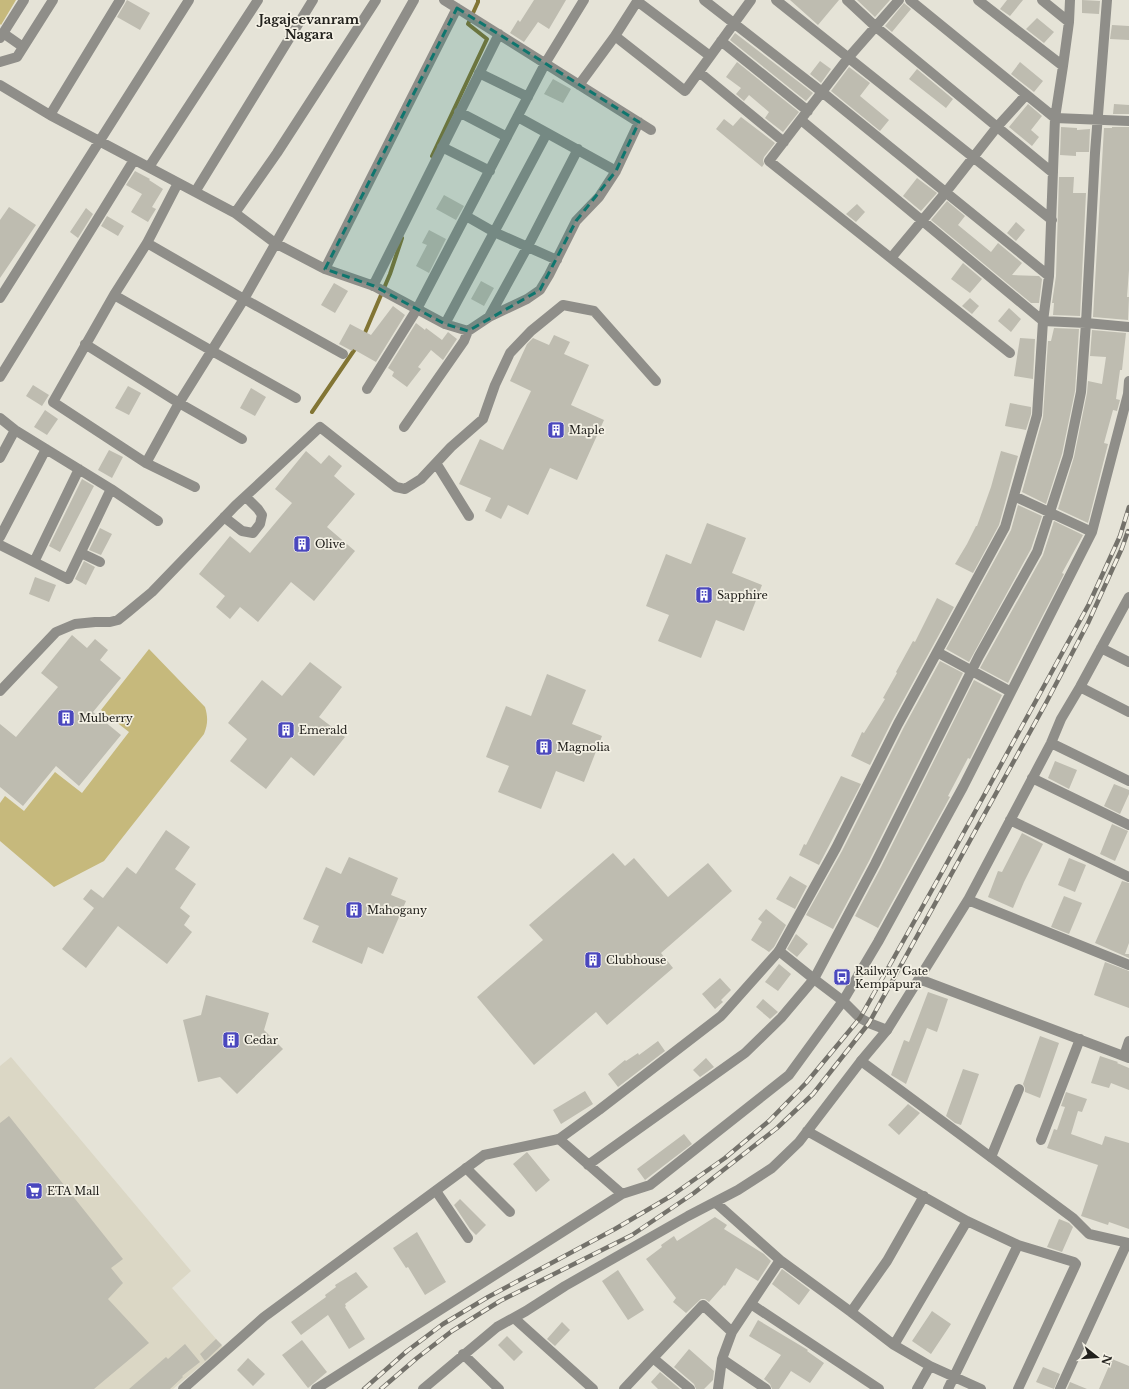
<svg xmlns="http://www.w3.org/2000/svg" width="1129" height="1389" viewBox="0 0 1129 1389" font-family="'Libre Baskerville',serif">
  <rect width="100%" height="100%" fill="#e5e3d7"/>
  <path fill="#dbd7c5" d="M 11,1057 L 191,1271 L 172,1288 L 223,1347 L 173,1389 L 0,1389 L 0,1066 Z"/>
  <path fill="#c6b97c" d="M 0,0 L 16,0 L 1,25 L 0,24 Z
    M 149,649 L 205,707 C 208,717 208,724 204,734 L 104,861 L 54,887 L 0,841 L 0,803 L 5,796 L 24,811 L 55,772 L 82,793 L 129,732 L 101,710 Z"/>
  <g fill="none" stroke-linecap="round" stroke-linejoin="round">
    <path stroke="#827534" stroke-width="4" d="M 432,156 L 487,39 L 468,24 L 478,2 L 478,0
      M 364,335 L 390,274 L 402,238
      M 312,412 L 357,346"/>
  </g>
  <path fill="#bebcb0" d="M 127,0 L 150,13 L 140,30 L 117,17 Z
    M 534,0 L 566,0 L 549,29 L 538,22 L 524,42 L 510,33 L 518,20 L 520,22 Z
    M 790,0 L 839,0 L 818,25 Z
    M 857,0 L 890,0 L 875,17 Z
    M 1007,0 L 1023,0 L 1010,16 L 1000,9 Z
    M 1082,0 L 1100,1 L 1099,14 L 1082,13 Z
    M 904,3 L 911,9 L 892,32 L 885,26 Z
    M 1037,18 L 1054,32 L 1044,43 L 1026,29 Z
    M 1112,25 L 1129,26 L 1129,40 L 1110,39 Z
    M 735,33 L 813,93 L 806,101 L 730,40 Z
    M 820,61 L 831,69 L 821,83 L 810,74 Z
    M 737,62 L 799,112 L 783,132 L 765,118 L 769,112 L 749,95 L 744,101 L 736,94 L 741,88 L 726,77 Z
    M 1020,62 L 1043,81 L 1034,92 L 1011,74 Z
    M 849,67 L 870,83 L 860,96 L 889,120 L 880,131 L 831,91 Z
    M 917,69 L 953,99 L 946,108 L 909,79 Z
    M 553,79 L 571,89 L 563,103 L 544,94 Z
    M 1028,104 L 1042,116 L 1031,130 L 1039,137 L 1032,146 L 1009,127 Z
    M 1114,104 L 1129,105 L 1129,114 L 1113,114 Z
    M 741,117 L 775,143 L 764,157 L 763,160 L 764,164 L 762,167 L 716,129 L 724,119 L 733,126 Z
    M 1061,127 L 1077,128 L 1077,130 L 1090,129 L 1089,152 L 1076,152 L 1076,156 L 1060,155 Z
    M 1112,127 L 1129,127 L 1129,270 L 1127,297 L 1129,297 L 1128,320 L 1093,317 L 1104,128 L 1112,128 Z
    M 135,171 L 150,179 L 149,180 L 163,189 L 152,207 L 156,209 L 148,222 L 131,212 L 142,194 L 126,185 Z
    M 1059,177 L 1074,177 L 1073,193 L 1086,193 L 1080,316 L 1053,315 L 1054,303 L 1052,303 L 1056,276 Z
    M 917,178 L 937,193 L 921,211 L 903,196 Z
    M 444,195 L 464,206 L 456,220 L 436,209 Z
    M 947,201 L 965,216 L 958,225 L 991,252 L 998,243 L 1022,263 L 1012,275 L 1039,276 L 1042,279 L 1039,303 L 1031,303 L 931,220 Z
    M 857,204 L 865,212 L 856,222 L 846,214 Z
    M 9,207 L 36,225 L 0,278 L 0,220 Z
    M 86,208 L 93,214 L 78,238 L 70,232 Z
    M 107,216 L 124,226 L 118,236 L 101,226 Z
    M 1016,222 L 1025,230 L 1016,241 L 1007,233 Z
    M 429,230 L 446,239 L 429,273 L 416,266 L 427,245 L 422,243 Z
    M 963,263 L 982,279 L 970,293 L 951,279 Z
    M 481,281 L 494,288 L 484,306 L 471,299 Z
    M 334,283 L 348,291 L 335,313 L 321,305 Z
    M 970,298 L 979,306 L 972,314 L 962,306 Z
    M 393,306 L 405,315 L 376,362 L 353,349 L 352,351 L 339,344 L 350,324 L 371,335 Z
    M 1009,308 L 1021,319 L 1011,332 L 998,321 Z
    M 416,323 L 425,330 L 426,328 L 442,340 L 448,332 L 457,339 L 443,360 L 431,350 L 418,367 L 421,369 L 407,387 L 392,376 L 394,372 L 388,368 Z
    M 1054,328 L 1079,329 L 1075,391 L 1062,454 L 1046,504 L 1022,492 L 1043,417 L 1048,341 L 1051,341 Z
    M 1092,330 L 1126,333 L 1122,370 L 1120,370 L 1116,399 L 1120,400 L 1117,411 L 1113,410 L 1104,443 L 1108,444 L 1088,523 L 1058,509 L 1074,457 L 1087,393 L 1088,381 L 1102,384 L 1106,357 L 1090,356 Z
    M 554,335 L 570,342 L 564,354 L 589,365 L 571,405 L 604,420 L 577,480 L 550,468 L 528,515 L 508,505 L 501,519 L 485,511 L 491,498 L 459,484 L 480,439 L 503,450 L 531,391 L 510,381 L 527,344 L 533,338 L 549,345 Z
    M 1020,338 L 1035,339 L 1033,379 L 1014,376 Z
    M 33,385 L 49,395 L 42,406 L 26,396 Z
    M 128,386 L 141,393 L 129,415 L 115,408 Z
    M 251,388 L 266,397 L 255,416 L 240,408 Z
    M 1010,403 L 1031,407 L 1031,414 L 1026,430 L 1005,426 Z
    M 45,410 L 58,419 L 47,435 L 34,427 Z
    M 109,450 L 123,457 L 112,478 L 98,470 Z
    M 306,451 L 321,464 L 329,455 L 342,466 L 334,476 L 355,494 L 327,527 L 355,551 L 314,601 L 291,582 L 258,622 L 240,607 L 230,619 L 216,607 L 225,596 L 199,574 L 230,536 L 250,553 L 292,503 L 275,489 Z
    M 1001,451 L 1018,456 L 999,525 L 973,573 L 955,564 L 967,544 L 976,526 L 977,526 L 991,487 Z
    M 82,479 L 94,486 L 60,552 L 49,546 Z
    M 1018,505 L 1042,516 L 1031,549 L 969,662 L 946,649 L 1011,530 Z
    M 1054,521 L 1083,535 L 1062,573 L 1064,574 L 1008,683 L 980,668 L 1043,555 Z
    M 707,523 L 746,538 L 732,573 L 762,585 L 744,631 L 716,620 L 701,658 L 658,641 L 669,615 L 646,606 L 666,554 L 691,564 Z
    M 100,528 L 112,534 L 101,555 L 89,550 Z
    M 84,561 L 95,567 L 86,585 L 75,579 Z
    M 35,577 L 56,585 L 49,602 L 29,594 Z
    M 937,598 L 954,607 L 892,721 L 870,765 L 851,756 L 862,732 L 864,733 L 885,699 L 883,698 L 897,673 L 896,672 L 913,641 L 915,642 Z
    M 72,635 L 87,648 L 95,639 L 108,650 L 100,660 L 121,678 L 93,712 L 121,735 L 79,786 L 56,766 L 23,806 L 0,787 L 0,724 L 16,737 L 58,687 L 41,673 Z
    M 940,661 L 963,673 L 869,861 L 833,929 L 806,915 L 842,851 L 904,727 Z
    M 310,662 L 342,687 L 319,717 L 345,737 L 314,776 L 291,757 L 266,789 L 230,761 L 247,739 L 228,723 L 262,680 L 282,696 Z
    M 547,674 L 586,690 L 572,724 L 602,736 L 584,782 L 556,771 L 541,809 L 498,792 L 509,766 L 486,757 L 506,706 L 531,716 Z
    M 974,680 L 1002,695 L 970,759 L 968,758 L 948,796 L 950,797 L 878,928 L 855,916 L 881,867 Z
    M 1055,761 L 1077,770 L 1069,789 L 1048,778 Z
    M 841,776 L 861,784 L 819,865 L 799,855 L 804,844 L 806,845 Z
    M 1114,784 L 1129,790 L 1129,794 L 1120,814 L 1104,806 Z
    M 1112,824 L 1128,831 L 1115,861 L 1100,854 Z
    M 166,830 L 190,847 L 175,869 L 196,884 L 180,908 L 190,916 L 184,925 L 192,932 L 167,964 L 118,926 L 86,968 L 62,949 L 94,908 L 83,899 L 91,889 L 103,898 L 127,867 L 136,874 Z
    M 1022,833 L 1043,844 L 1024,882 L 1013,908 L 988,897 L 998,871 L 1002,872 Z
    M 613,853 L 625,866 L 634,858 L 668,897 L 708,863 L 732,891 L 661,953 L 673,968 L 607,1025 L 596,1012 L 534,1065 L 477,997 L 543,940 L 529,925 Z
    M 349,857 L 398,878 L 391,895 L 406,901 L 383,954 L 368,947 L 362,964 L 312,942 L 319,926 L 303,919 L 326,867 L 341,874 Z
    M 1069,858 L 1086,865 L 1075,892 L 1058,885 Z
    M 790,876 L 807,886 L 795,909 L 776,899 Z
    M 1122,881 L 1129,883 L 1129,943 L 1125,954 L 1129,954 L 1129,958 L 1095,943 Z
    M 1064,896 L 1082,903 L 1069,934 L 1051,927 Z
    M 766,909 L 786,925 L 774,947 L 769,952 L 751,940 L 762,922 L 758,919 Z
    M 796,934 L 808,944 L 797,957 L 787,949 Z
    M 1105,962 L 1129,971 L 1129,1008 L 1094,995 Z
    M 779,964 L 791,974 L 778,991 L 765,982 Z
    M 720,978 L 731,990 L 721,1000 L 723,1002 L 715,1009 L 702,994 Z
    M 928,992 L 948,999 L 937,1032 L 927,1028 L 906,1084 L 891,1075 L 904,1040 L 909,1042 Z
    M 206,995 L 269,1013 L 264,1030 L 283,1049 L 237,1094 L 220,1077 L 198,1082 L 183,1020 L 201,1015 Z
    M 763,999 L 778,1012 L 770,1019 L 756,1007 Z
    M 1040,1036 L 1059,1043 L 1040,1098 L 1025,1092 L 1025,1088 L 1023,1084 Z
    M 658,1041 L 665,1051 L 618,1087 L 608,1074 L 625,1060 L 626,1061 L 638,1053 L 639,1055 Z
    M 1100,1056 L 1118,1062 L 1117,1063 L 1129,1068 L 1129,1090 L 1111,1083 L 1109,1088 L 1091,1083 Z
    M 706,1058 L 714,1067 L 700,1077 L 693,1070 Z
    M 963,1069 L 979,1074 L 961,1125 L 955,1123 L 946,1116 Z
    M 585,1091 L 593,1104 L 561,1124 L 553,1110 Z
    M 1066,1092 L 1087,1099 L 1082,1112 L 1078,1111 L 1071,1134 L 1102,1145 L 1105,1136 L 1129,1143 L 1129,1229 L 1109,1222 L 1108,1225 L 1081,1216 L 1098,1165 L 1047,1148 L 1054,1129 L 1057,1130 L 1065,1107 L 1061,1106 Z
    M 908,1104 L 920,1113 L 899,1135 L 888,1125 Z
    M 9,1116 L 123,1259 L 111,1268 L 123,1283 L 108,1299 L 149,1343 L 94,1389 L 0,1389 L 0,1123 Z
    M 684,1134 L 692,1144 L 645,1180 L 637,1169 Z
    M 527,1152 L 550,1180 L 536,1192 L 513,1164 Z
    M 460,1199 L 486,1225 L 476,1235 L 470,1229 L 454,1205 Z
    M 715,1217 L 727,1225 L 724,1229 L 764,1254 L 771,1261 L 758,1281 L 736,1268 L 725,1286 L 724,1285 L 709,1302 L 705,1299 L 701,1299 L 686,1313 L 673,1302 L 676,1298 L 646,1259 L 662,1247 L 661,1245 L 674,1236 L 677,1241 Z
    M 1059,1219 L 1069,1223 L 1073,1227 L 1062,1252 L 1047,1247 Z
    M 417,1232 L 446,1282 L 425,1295 L 408,1267 L 406,1268 L 393,1248 Z
    M 782,1269 L 810,1290 L 799,1305 L 772,1284 Z
    M 618,1270 L 644,1310 L 628,1320 L 602,1281 Z
    M 356,1272 L 368,1287 L 345,1304 L 346,1306 L 345,1307 L 365,1339 L 349,1349 L 328,1315 L 301,1335 L 291,1322 L 326,1297 L 325,1295 L 336,1287 L 335,1285 Z
    M 932,1311 L 951,1324 L 931,1354 L 912,1341 Z
    M 758,1320 L 808,1350 L 807,1351 L 824,1363 L 810,1383 L 791,1371 L 779,1389 L 772,1389 L 770,1384 L 764,1379 L 781,1355 L 749,1336 Z
    M 562,1322 L 570,1330 L 555,1346 L 547,1339 Z
    M 507,1336 L 523,1352 L 514,1361 L 498,1345 Z
    M 216,1339 L 222,1345 L 205,1361 L 200,1354 Z
    M 302,1340 L 327,1372 L 308,1388 L 282,1355 Z
    M 185,1344 L 200,1362 L 182,1376 L 183,1377 L 170,1389 L 129,1389 L 166,1357 L 168,1359 Z
    M 689,1349 L 714,1371 L 713,1380 L 704,1389 L 696,1389 L 694,1384 L 674,1367 Z
    M 248,1358 L 265,1374 L 253,1386 L 237,1370 Z
    M 1112,1359 L 1129,1366 L 1129,1389 L 1099,1389 Z
    M 1043,1367 L 1060,1374 L 1054,1389 L 1036,1382 Z
    M 660,1372 L 680,1389 L 658,1389 L 651,1382 Z
    M 1070,1382 L 1087,1389 L 1067,1389 Z"/>
  <g fill="none" stroke-linecap="round" stroke-linejoin="round">
    <path stroke="#8f8e89" stroke-width="10" d="M 444,0 C 513,43 582,86 651,130
      M 704,0 L 822,92 L 1049,276
      M 776,0 L 1052,220
      M 847,0 L 876,27 L 1053,173
      M 899,0 L 848,58 L 769,161 L 1010,353
      M 910,0 L 1055,118 L 1129,121
      M 978,0 L 1063,66
      M 1042,0 L 1069,22
      M 637,1 L 710,56
      M 615,36 L 685,91 L 751,0
      M 721,41 L 808,111
      M 699,72 L 784,142
      M 479,73 L 528,97
      M 0,85 L 50,115 L 235,213 L 275,243 L 325,269 L 374,286 L 445,324 L 547,133
      M 579,85 L 615,36 L 638,0
      M 459,112 L 507,137
      M 50,115 L 120,0
      M 518,117 L 616,171
      M 801,120 L 1043,321 L 1086,323 L 1129,327
      M 442,147 L 490,171
      M 149,167 L 258,0
      M 178,183 L 147,243 L 114,295 L 53,402 L 146,463 L 195,487
      M 195,192 L 313,0
      M 235,213 L 277,153 L 376,0
      M 466,216 L 494,232 L 557,260
      M 147,243 L 244,299 L 343,354
      M 891,258 L 946,192 L 997,127 L 1026,95
      M 325,269 L 457,8
      M 373,286 L 499,34
      M 114,295 L 212,351 L 296,398
      M 0,298 L 189,0
      M 489,317 L 528,246 L 578,149
      M 445,324 L 468,331 L 489,317 L 527,299 L 540,290 L 549,275 L 576,221 L 599,197 L 616,171 L 639,122
      M 85,344 L 179,403 L 242,439
      M 0,377 L 134,160
      M 367,389 L 417,309 L 546,62 L 584,0
      M 0,418 L 15,430 L 111,489 L 158,521
      M 404,427 L 464,341 L 468,331
      M 0,458 L 15,430
      M 146,463 L 179,403 L 244,299 L 414,0
      M 436,463 L 469,516
      M 1014,496 L 1092,532
      M 224,517 L 242,531 L 253,533 L 260,524 L 262,515 L 258,509 L 246,497
      M 0,537 L 46,449
      M 0,545 L 68,579 L 111,489
      M 81,553 L 100,562
      M 34,562 L 79,469
      M 1101,648 L 1129,662
      M 937,652 L 1011,692
      M 1080,687 L 1129,712
      M 0,691 L 56,632 L 75,624 L 95,622 L 110,622 L 118,620 L 128,612 L 152,592 L 235,506 L 320,427 L 396,487 L 405,489 L 421,479 L 451,447 L 483,419 L 495,385 L 510,353 L 531,331 L 563,305 L 594,311 L 656,381
      M 1051,743 L 1129,781
      M 1032,778 L 1129,825
      M 1010,820 L 1129,877
      M 968,900 L 1129,965
      M 779,951 L 836,848 L 898,724 L 1005,527 L 1037,415 L 1043,321 L 1049,276 L 1055,118 L 1063,66 L 1069,22 L 1070,0
      M 919,979 L 1129,1058
      M 887,1030 L 968,900 L 1051,743 L 1061,719 L 1080,687 L 1129,597
      M 1129,1041 L 1124,1056 L 1129,1056
      M 807,1131 L 967,1221 L 1018,1245 L 1074,1262 L 1076,1264 L 1018,1389
      M 559,1139 L 622,1194
      M 1041,1140 L 1080,1039
      M 991,1157 L 1019,1089
      M 588,1165 L 745,1053 L 781,1018 L 814,979 L 875,864 L 979,656 L 1037,552 L 1068,456 L 1081,392 L 1086,323 L 1095,153 L 1107,0
      M 466,1168 L 510,1212
      M 436,1191 L 468,1238
      M 715,1202 L 780,1260 L 851,1312 L 894,1345 L 930,1366 L 981,1389
      M 751,1304 L 879,1389
      M 851,1312 L 887,1261 L 924,1196
      M 514,1318 L 593,1389
      M 894,1345 L 967,1221
      M 463,1354 L 499,1389
      M 653,1358 L 703,1305 L 732,1332
      M 722,1359 L 766,1389
      M 316,1389 L 622,1194 L 650,1185 L 789,1075 L 843,1001 L 878,942 L 963,787 L 1092,532 L 1128,394 L 1129,381
      M 423,1389 L 497,1327 L 526,1311 L 565,1286 L 688,1216 L 738,1190 L 772,1168 L 799,1142 L 861,1061
      M 624,1389 L 653,1358 L 690,1389
      M 718,1389 L 722,1359 L 732,1332 L 780,1260
      M 917,1389 L 930,1366
      M 948,1389 L 1018,1245
      M 1060,1389 L 1127,1243"/>
    <path stroke="#8f8e89" stroke-width="10" d="M 3,33 L 23,47
      M 0,38 L 24,0
      M 0,62 L 17,57 L 53,0
      M 183,1389 L 264,1317 L 484,1155 L 559,1139 L 599,1110 L 721,1016 L 779,951 L 814,979 L 843,1001 L 860,1018 L 869,1023 L 887,1030 L 861,1061 L 1073,1218 L 1089,1234 L 1129,1243"/>
    <defs>
      <path id="rail" d="M 364,1389 L 407,1351 L 443,1324 L 488,1297 L 615,1229 L 671,1196 L 725,1158 L 769,1121 L 806,1083 L 860,1018 L 942,872 L 1089,604 L 1120,536 L 1129,507
        M 381,1389 L 417,1358 L 452,1331 L 500,1301 L 632,1235 L 694,1193 L 777,1128 L 813,1094 L 869,1023 L 1046,703 L 1088,623 L 1122,548 L 1128,531"/>
    </defs>
    <use href="#rail" stroke="#74726b" stroke-width="4.5"/>
    <use href="#rail" stroke="#f3f0e4" stroke-width="3" stroke-dasharray="9" stroke-linecap="butt"/>
  </g>
  <path fill="#0f766e" fill-opacity="0.2" stroke="#0f766e" stroke-width="3" stroke-dasharray="8 5" stroke-linejoin="round" d="M 457,8 L 639,122 L 616,171 L 576,221 L 540,290 L 468,331 L 445,324 L 374,286 L 325,269 Z"/>
  <defs>
    <symbol id="building-square" viewBox="-11 -11 22 22"><rect x="-9" y="-9" width="18" height="18" rx="4" fill="#4a47be" stroke="#f3f0e4"/><path d="M-4-6H4V6H1V3H-1V6H-4ZM-2.5-4.3h1.7v1.8h-1.7ZM.8-4.3h1.7v1.8H.8ZM-2.5-1h1.7V.8h-1.7ZM.8-1h1.7V.8H.8Z" fill="#fff"/></symbol>
    <symbol id="bus-square" viewBox="-11 -11 22 22"><rect x="-9" y="-9" width="18" height="18" rx="4" fill="#4a47be" stroke="#f3f0e4"/><path d="M-5-6H5V4H4V6H2V4H-2V6H-4V4H-5ZM-3.5-4V0h7V-4ZM-3.5 1.2v1.5H-2V1.2ZM2 1.2v1.5H3.5V1.2Z" fill="#fff"/></symbol>
    <symbol id="supermarket-square" viewBox="-11 -11 22 22"><rect x="-9" y="-9" width="18" height="18" rx="4" fill="#4a47be" stroke="#f3f0e4"/><path d="M-6-5.5h2.5l.6 2H6L4.5 2H-2.5L-4.4-4H-6ZM-1.5 3.2a1.3 1.3 0 1 0 .1 0ZM3 3.2a1.3 1.3 0 1 0 .1 0Z" fill="#fff"/></symbol>
  </defs>
  <g fill-rule="evenodd">
    <use href="#building-square" x="546" y="420" width="20" height="20"/>
    <use href="#building-square" x="292" y="534" width="20" height="20"/>
    <use href="#building-square" x="694" y="585" width="20" height="20"/>
    <use href="#building-square" x="56" y="708" width="20" height="20"/>
    <use href="#building-square" x="276" y="720" width="20" height="20"/>
    <use href="#building-square" x="534" y="737" width="20" height="20"/>
    <use href="#building-square" x="344" y="900" width="20" height="20"/>
    <use href="#building-square" x="583" y="950" width="20" height="20"/>
    <use href="#bus-square" x="832" y="967" width="20" height="20"/>
    <use href="#building-square" x="221" y="1030" width="20" height="20"/>
    <use href="#supermarket-square" x="24" y="1181" width="20" height="20"/>
  </g>
  <g text-anchor="middle" stroke-width="3.5" stroke-linejoin="round" paint-order="stroke">
    <g font-size="11" fill="#21201c" stroke="#f3f0e4" text-anchor="start">
      <text x="569" y="434">Maple</text>
      <text x="315" y="548">Olive</text>
      <text x="717" y="599">Sapphire</text>
      <text x="79" y="722">Mulberry</text>
      <text x="299" y="734">Emerald</text>
      <text x="557" y="751">Magnolia</text>
      <text x="367" y="914">Mahogany</text>
      <text x="606" y="964">Clubhouse</text>
      <text x="855" y="975">Railway Gate<tspan x="855" dy="13">Kempapura</tspan></text>
      <text x="244" y="1044">Cedar</text>
      <text x="47" y="1195">ETA Mall</text>
    </g>
    <g font-size="13" font-weight="bold" fill="#21201c" stroke="#f3f0e4">
      <text x="309" y="24">Jagajeevanram<tspan x="309" dy="15">Nagara</tspan></text>
    </g>
  </g>
  <g transform="translate(1097 1357) rotate(107)" stroke="#f3f0e4" stroke-width="3" paint-order="stroke">
  <path d="M0-3L7 15L0 10L-7 15Z" fill="#21201c"/>
  <text y="-6" font-size="11" font-weight="bold" text-anchor="middle" fill="#21201c">N</text>
  </g>
</svg>
